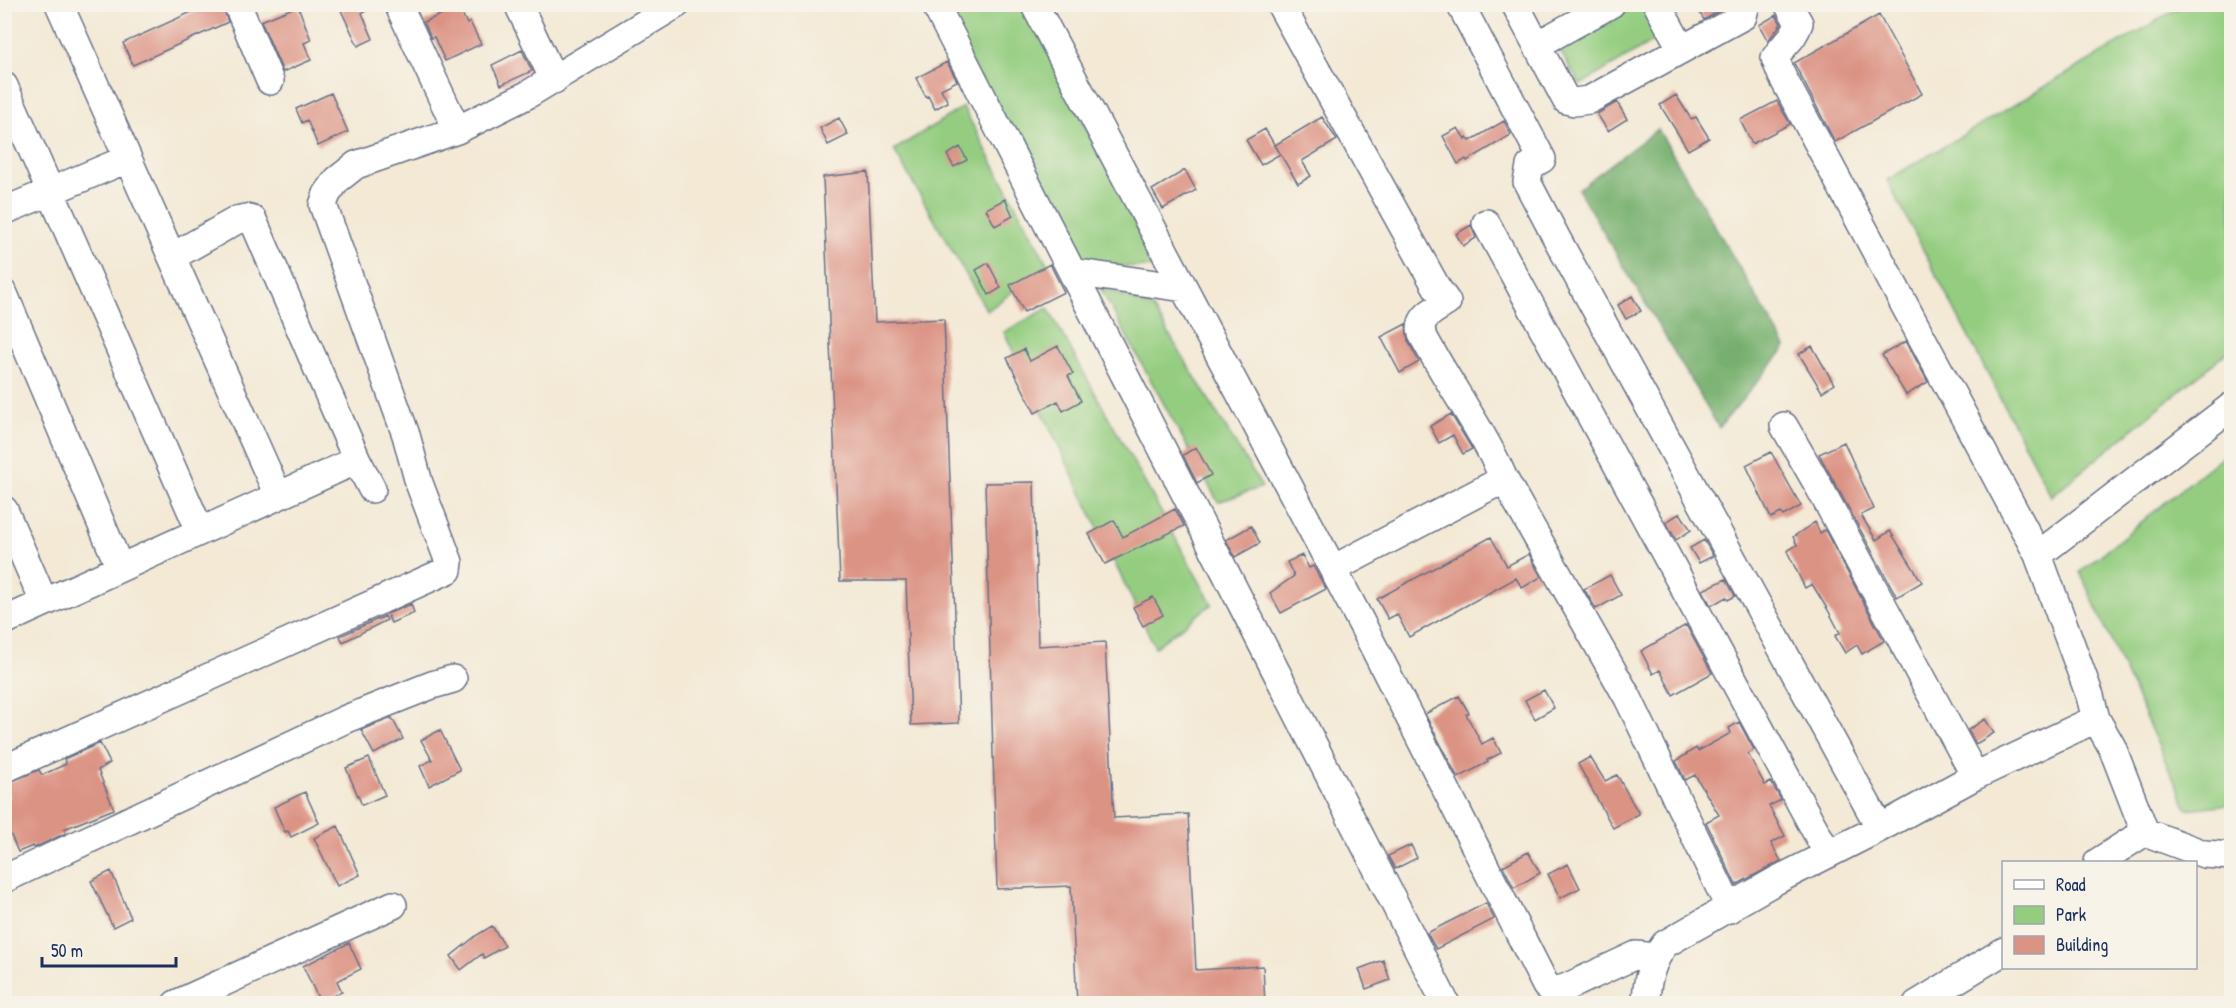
<svg xmlns="http://www.w3.org/2000/svg" width="2236" height="1008" viewBox="0 0 2236 1008" font-family="'Patrick Hand',sans-serif">
  <rect width="100%" height="100%" fill="#f7f3e8"/>
  <filter id="ink" filterUnits="userSpaceOnUse"><feTurbulence type="fractalNoise" baseFrequency=".0167" numOctaves="2"/><feDisplacementMap in="SourceGraphic" scale="12" xChannelSelector="R" yChannelSelector="G"/><feConvolveMatrix kernelMatrix="1 2 1 2 8 2 1 2 1" color-interpolation-filters="sRGB"/></filter>
  <filter id="wash" filterUnits="userSpaceOnUse"><feTurbulence type="fractalNoise" baseFrequency=".008" numOctaves="4" result="noise"/><feDisplacementMap in="SourceGraphic" scale="24" xChannelSelector="R" yChannelSelector="G"/><feGaussianBlur stdDeviation="1.35" result="paint"/><feColorMatrix in="noise" values="0 0 0 0 0 0 0 0 0 0 0 0 0 0 0 0 0 1.4 0 .05"/><feComposite in="paint" operator="in"/></filter>
  <g filter="url(#wash)">
    <rect width="100%" height="100%" fill="#f3e9d5"/>
    <path fill="#94cd80" stroke="#587e6f" stroke-width="1.5" d="M 2185,4 L 2231,5 L 2231,349 L 2051,496 L 1887,180 Z
      M 954,5 L 1024,5 L 1157,268 L 1074,263 L 956,33 Z
      M 1637,5 L 1643,5 L 1662,36 L 1580,85 L 1560,51 Z
      M 963,107 L 1048,265 L 987,311 L 894,150 Z
      M 1099,286 L 1153,308 L 1262,487 L 1218,502 Z
      M 1048,308 L 1212,604 L 1155,647 L 1004,332 Z
      M 2231,449 L 2231,804 L 2187,809 L 2080,572 Z"/>
    <path fill="#77b06e" stroke="#497066" stroke-width="1.5" d="M 1658,129 L 1786,347 L 1719,428 L 1578,189 Z"/>
    <g id="blocks">
      <path fill="#db9384" d="M 209,4 L 222,4 L 228,22 L 133,65 L 123,43 Z
        M 338,4 L 378,4 L 362,13 L 373,39 L 358,46 Z
        M 1695,4 L 1730,4 L 1704,20 Z
        M 298,6 L 311,40 L 304,43 L 311,60 L 283,72 L 261,21 Z
        M 459,7 L 467,24 L 470,22 L 481,44 L 445,61 L 434,37 L 431,38 L 424,22 Z
        M 1776,15 L 1781,24 L 1768,41 L 1759,25 Z
        M 1879,15 L 1922,94 L 1835,142 L 1794,63 Z
        M 522,50 L 532,71 L 501,85 L 492,65 Z
        M 947,62 L 957,81 L 941,89 L 948,102 L 935,109 L 928,96 L 926,97 L 916,78 Z
        M 331,93 L 348,132 L 318,146 L 307,120 L 302,123 L 296,109 Z
        M 1676,95 L 1691,119 L 1696,117 L 1709,138 L 1688,150 L 1660,105 Z
        M 1777,101 L 1790,124 L 1752,144 L 1740,120 Z
        M 1617,102 L 1627,119 L 1608,131 L 1597,114 Z
        M 1322,117 L 1337,140 L 1302,161 L 1311,176 L 1298,184 L 1275,145 Z
        M 839,118 L 848,135 L 828,145 L 820,128 Z
        M 1504,121 L 1511,135 L 1467,161 L 1466,159 L 1458,164 L 1443,136 L 1458,128 L 1465,139 L 1467,137 L 1470,141 Z
        M 1265,129 L 1280,154 L 1261,165 L 1246,140 Z
        M 960,147 L 967,160 L 954,167 L 947,155 Z
        M 1185,170 L 1196,190 L 1163,209 L 1152,190 Z
        M 868,172 L 875,322 L 944,319 L 959,723 L 911,725 L 906,581 L 840,581 L 823,177 Z
        M 1005,199 L 1013,216 L 995,226 L 986,209 Z
        M 1471,225 L 1476,238 L 1463,246 L 1456,234 Z
        M 988,263 L 1001,288 L 989,295 L 976,270 Z
        M 1050,264 L 1064,292 L 1024,312 L 1010,285 Z
        M 1632,296 L 1641,311 L 1626,319 L 1618,305 Z
        M 1406,324 L 1408,341 L 1419,362 L 1400,373 L 1381,337 Z
        M 1906,341 L 1928,382 L 1906,395 L 1882,355 Z
        M 1058,346 L 1073,374 L 1068,376 L 1081,401 L 1063,411 L 1058,401 L 1035,413 L 1007,358 L 1024,349 L 1030,361 Z
        M 1812,346 L 1834,384 L 1822,392 L 1799,354 Z
        M 1451,414 L 1472,449 L 1463,454 L 1453,435 L 1439,443 L 1430,426 Z
        M 1844,442 L 1874,509 L 1861,515 L 1876,540 L 1890,531 L 1922,582 L 1897,597 L 1819,454 Z
        M 1196,447 L 1211,475 L 1197,483 L 1183,455 Z
        M 1771,452 L 1801,506 L 1783,516 L 1781,513 L 1771,518 L 1746,465 Z
        M 1034,482 L 1038,646 L 1105,642 L 1114,818 L 1188,814 L 1196,970 L 1263,966 L 1265,1004 L 1077,1004 L 1071,886 L 997,889 L 985,483 Z
        M 1175,509 L 1184,526 L 1105,564 L 1089,534 L 1114,520 L 1123,537 Z
        M 1680,513 L 1691,530 L 1676,540 L 1666,522 Z
        M 1815,522 L 1820,533 L 1825,530 L 1884,641 L 1862,654 L 1857,645 L 1845,653 L 1835,636 L 1840,633 L 1828,610 L 1812,584 L 1805,588 L 1787,551 L 1797,545 L 1793,537 Z
        M 1251,526 L 1260,543 L 1235,557 L 1226,540 Z
        M 1491,537 L 1507,566 L 1529,554 L 1541,577 L 1522,588 L 1516,578 L 1409,637 L 1397,614 L 1388,619 L 1377,599 Z
        M 1704,540 L 1713,556 L 1699,563 L 1690,548 Z
        M 1302,555 L 1309,568 L 1313,566 L 1326,589 L 1281,613 L 1270,593 L 1294,576 L 1287,562 Z
        M 1610,575 L 1621,595 L 1596,609 L 1584,589 Z
        M 1726,579 L 1735,596 L 1728,600 L 1726,597 L 1711,606 L 1703,590 Z
        M 1153,597 L 1163,615 L 1143,626 L 1133,607 Z
        M 411,604 L 414,613 L 391,623 L 387,614 Z
        M 385,616 L 387,620 L 343,642 L 340,636 Z
        M 1686,625 L 1712,673 L 1673,695 L 1660,670 L 1653,674 L 1641,651 Z
        M 1544,690 L 1554,708 L 1535,719 L 1525,700 Z
        M 1459,696 L 1469,713 L 1466,714 L 1482,744 L 1493,738 L 1501,753 L 1487,760 L 1488,762 L 1458,778 L 1425,714 Z
        M 392,718 L 403,739 L 374,754 L 361,730 Z
        M 1985,719 L 1994,733 L 1976,744 L 1968,730 Z
        M 1739,722 L 1754,750 L 1748,754 L 1765,785 L 1771,782 L 1781,800 L 1769,806 L 1785,836 L 1771,843 L 1781,861 L 1736,885 L 1706,822 L 1719,815 L 1695,775 L 1685,780 L 1676,761 L 1696,748 L 1698,751 L 1731,733 L 1729,728 Z
        M 440,730 L 460,770 L 429,786 L 420,766 L 432,760 L 421,740 Z
        M 100,743 L 110,763 L 98,770 L 114,809 L 64,829 L 66,833 L 34,848 L 33,846 L 18,852 L 4,819 L 4,800 L 10,798 L 4,784 L 39,770 L 42,775 L 66,764 L 64,759 Z
        M 1590,757 L 1605,781 L 1617,775 L 1639,814 L 1613,828 L 1578,764 Z
        M 369,758 L 385,795 L 362,805 L 346,768 Z
        M 305,792 L 319,823 L 291,837 L 288,831 L 285,832 L 274,807 Z
        M 338,826 L 360,875 L 337,886 L 314,838 Z
        M 1411,845 L 1417,858 L 1395,869 L 1388,856 Z
        M 1528,852 L 1540,873 L 1514,888 L 1503,866 Z
        M 1568,864 L 1580,888 L 1560,898 L 1548,874 Z
        M 111,871 L 131,918 L 113,927 L 91,881 Z
        M 1486,903 L 1494,919 L 1436,949 L 1427,933 Z
        M 492,926 L 505,946 L 484,958 L 482,954 L 461,970 L 451,956 L 477,935 Z
        M 349,943 L 361,969 L 337,981 L 342,992 L 320,1002 L 303,966 Z
        M 1383,960 L 1390,980 L 1366,989 L 1359,969 Z"/>
    </g>
  </g>
  <g filter="url(#ink)">
    <use href="#blocks" fill-opacity="0" stroke="#677088" stroke-width="1.5"/>
    <g fill="none" stroke-linecap="round" stroke-linejoin="round">
      <defs>
        <path id="minor" d="M 59,4 L 278,495
          M 237,4 L 270,81
          M 398,4 L 457,130
          M 518,4 L 554,80
          M 935,4 L 1446,1004
          M 1034,4 L 1184,288
          M 1280,4 L 1437,288 L 1447,302 C 1435,310 1417,317 1422,334 C 1447,382 1483,430 1504,479 L 1628,698 L 1730,909
          M 1460,4 L 1542,159 L 1530,166 L 1527,182 L 1557,239 L 1880,828
          M 1515,4 L 1566,100 L 1574,102 L 1589,100 L 1743,16 L 1746,4
          M 1657,4 L 1681,48
          M 1788,4 L 1799,23 C 1792,42 1785,42 1775,58 L 1782,76 L 2038,555
          M 1537,45 L 1611,4
          M 4,86 L 200,531
          M 4,211 L 127,159
          M 1486,223 L 1828,854
          M 172,257 L 237,220 L 246,218 L 253,220 L 357,460 L 372,489
          M 1072,272 L 1184,288 L 1363,626 L 1546,986 L 1552,991 L 1565,988 L 1636,955 L 1656,957
          M 4,294 L 120,568
          M 1784,426 L 1818,485 L 1975,776
          M 4,510 L 44,602
          M 1333,569 L 1504,479
          M 4,621 L 357,460
          M 2096,719 L 2112,747 L 2145,832 L 2204,854 L 2232,856
          M 4,769 L 448,570 L 449,562 L 419,483 L 406,435 L 323,205 L 327,194 L 337,180 L 356,165 L 457,130 L 527,95 L 677,4
          M 2098,862 L 2145,832
          M 4,879 L 346,719 L 432,685 L 453,679
          M 176,1004 L 393,905
          M 1646,1004 C 1646,981 1651,962 1665,944 L 1777,880 L 1880,828 L 1975,776 L 2096,719 L 2090,696 L 2038,555 L 2232,406
          M 1917,1004 L 2004,951"/>
      </defs>
      <use href="#minor" stroke="#677088" stroke-width="30"/>
      <use href="#minor" stroke="#fff" stroke-width="27"/>
    </g>
  </g>
  <rect width="2236" height="1008" fill="none" stroke="#f7f3e8" stroke-width="24"/>
  <rect x="2002" y="861" width="195" height="108" fill="#f7f3e8" stroke="#9fa5b1" stroke-width="1.5"/>
  <rect x="2014" y="880" width="30" height="9" fill="#ffffff" stroke="#9fa5b1" stroke-width="1.5"/>
  <text x="2056" y="891" font-size="18" fill="#1b2f5e">Road</text>
  <rect x="2014" y="906" width="30" height="18" fill="#94cd80" stroke="#9fa5b1" stroke-width="1.5"/>
  <text x="2056" y="921" font-size="18" fill="#1b2f5e">Park</text>
  <rect x="2014" y="936" width="30" height="18" fill="#db9384" stroke="#9fa5b1" stroke-width="1.5"/>
  <text x="2056" y="951" font-size="18" fill="#1b2f5e">Building</text>
  <path d="M42 957v9h134v-9" fill="none" stroke="#1b2f5e" stroke-width="3"/>
  <text x="51" y="957" font-size="18" fill="#1b2f5e" stroke="#f7f3e8" stroke-width="4.5" paint-order="stroke">50 m</text>
</svg>
